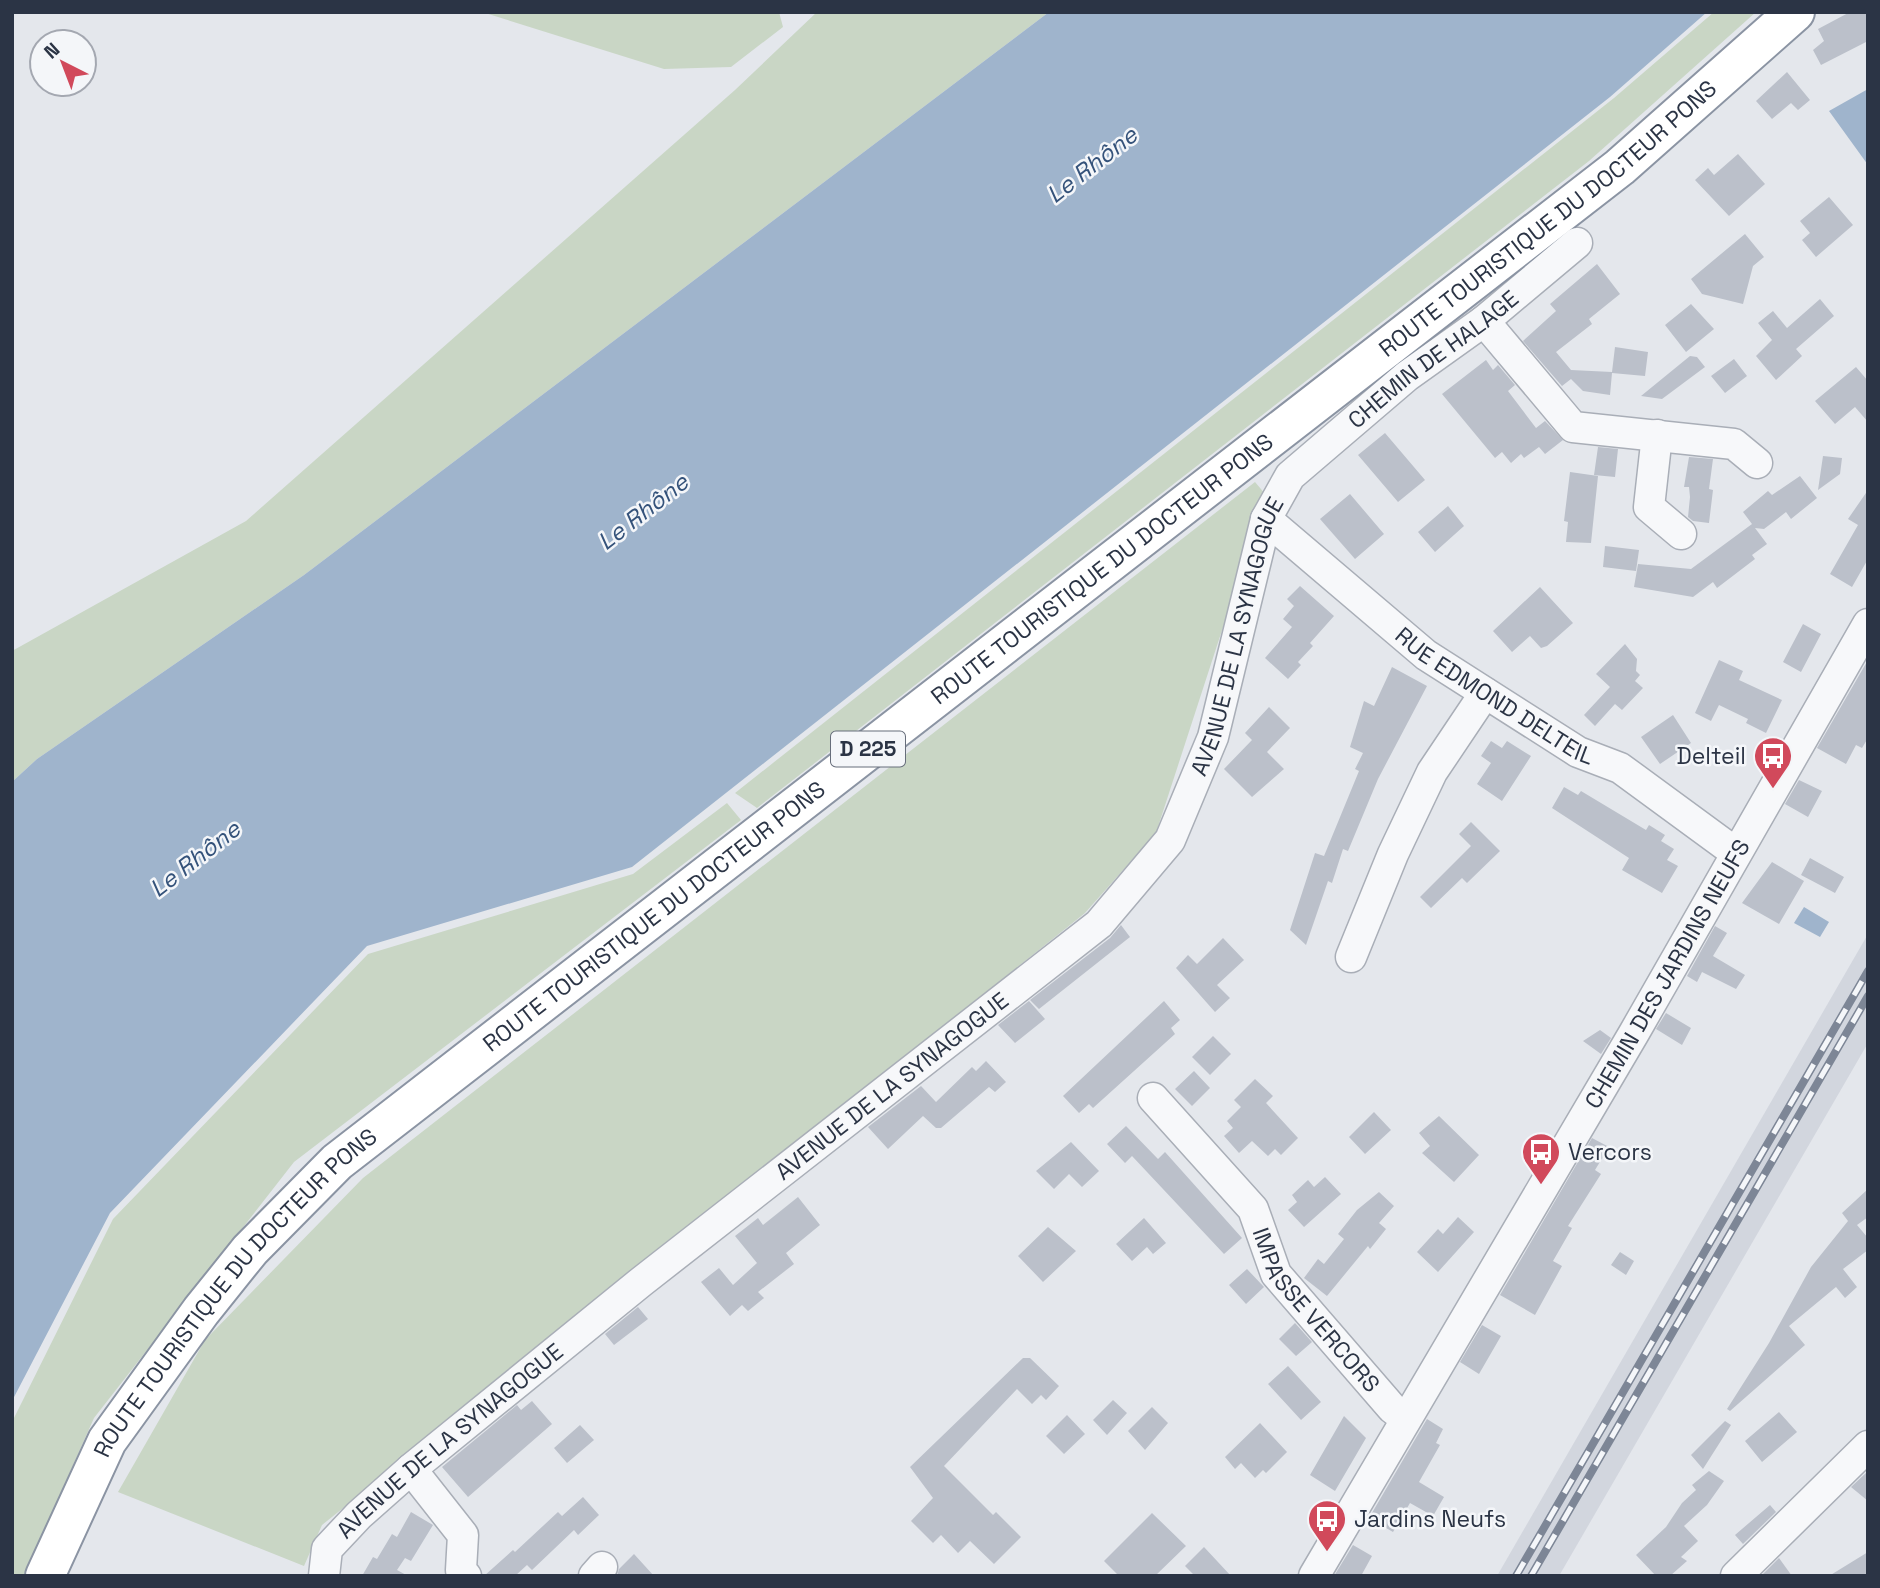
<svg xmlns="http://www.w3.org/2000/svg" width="1880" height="1588" viewBox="0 0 1880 1588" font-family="'Space Grotesk',sans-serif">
  <rect width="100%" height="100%" fill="#e4e7ec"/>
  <path fill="#d2d6de" d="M 1868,934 L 1868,1043 L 1559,1576 L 1497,1576 Z"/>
  <path fill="#c9d6c5" d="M 482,12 L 779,12 L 783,27 L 731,67 L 664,69 Z
    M 817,12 L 1049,12 L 304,575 L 37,759 L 12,782 L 12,651 L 246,521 L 735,90 Z
    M 1714,12 L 1756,12 L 1589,161 L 757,808 L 735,793 L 1614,98 Z
    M 1255,482 L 1266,495 L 1156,833 L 1085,913 L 322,1525 L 304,1566 L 118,1492 L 205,1340 L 363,1178 Z
    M 727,803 L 741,820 L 294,1162 L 94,1418 L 24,1576 L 12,1576 L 12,1422 L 113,1219 L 368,954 L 633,874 Z"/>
  <path fill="#9fb4cc" d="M 1049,12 L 1707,12 L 1610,97 L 632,867 L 367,946 L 110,1213 L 12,1401 L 12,782 L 37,759 L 304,575 Z
    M 1868,89 L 1868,165 L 1829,111 Z
    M 1804,907 L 1829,922 L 1820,937 L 1794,923 Z"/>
  <path fill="#bbc0ca" d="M 1850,12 L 1868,12 L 1868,41 L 1821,65 L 1813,50 L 1824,41 L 1818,29 Z
    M 1787,72 L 1810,100 L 1798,110 L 1791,103 L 1772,119 L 1756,101 Z
    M 1738,154 L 1765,184 L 1729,216 L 1695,180 L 1708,168 L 1714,175 Z
    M 1829,197 L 1853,225 L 1816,257 L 1802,240 L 1810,233 L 1800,221 Z
    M 1745,234 L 1764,257 L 1753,266 L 1743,304 L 1702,294 L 1691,279 Z
    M 1597,264 L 1620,294 L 1589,319 L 1592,324 L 1556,352 L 1571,370 L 1612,372 L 1615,347 L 1648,352 L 1645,376 L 1612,373 L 1610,395 L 1583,391 L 1571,379 L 1562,386 L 1523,341 L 1556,311 L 1550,304 Z
    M 1820,299 L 1834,316 L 1796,349 L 1802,356 L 1776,380 L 1756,356 L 1772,340 L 1758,323 L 1773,311 L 1787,328 Z
    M 1691,304 L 1714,329 L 1686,352 L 1665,325 Z
    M 1690,356 L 1697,357 L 1705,367 L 1662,399 L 1641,396 Z
    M 1734,359 L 1747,376 L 1725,393 L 1711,376 Z
    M 1486,360 L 1493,370 L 1498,365 L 1515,385 L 1508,391 L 1536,428 L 1545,421 L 1563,440 L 1545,454 L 1539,447 L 1524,458 L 1521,454 L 1511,463 L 1502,452 L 1495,458 L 1442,394 Z
    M 1856,367 L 1868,381 L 1868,422 L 1855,407 L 1835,424 L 1815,401 Z
    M 1385,433 L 1425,480 L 1398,502 L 1358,455 Z
    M 1598,447 L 1618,449 L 1615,477 L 1594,475 Z
    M 1823,456 L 1842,458 L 1840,474 L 1818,490 Z
    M 1689,457 L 1713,459 L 1709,489 L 1713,490 L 1709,523 L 1693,521 L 1688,517 L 1690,497 L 1689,487 L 1684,487 Z
    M 1570,472 L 1598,476 L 1591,543 L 1566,542 L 1568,522 L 1564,521 Z
    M 1800,476 L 1817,498 L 1791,519 L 1786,512 L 1764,529 L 1755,528 L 1743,512 L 1768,491 L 1772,495 Z
    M 1868,490 L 1868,559 L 1852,587 L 1830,574 L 1858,525 L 1848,519 Z
    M 1350,494 L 1384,534 L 1355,559 L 1320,519 Z
    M 1448,506 L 1464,526 L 1435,552 L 1418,532 Z
    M 1752,524 L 1767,544 L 1752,555 L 1755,559 L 1717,588 L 1713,582 L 1693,597 L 1634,587 L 1638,564 L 1691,569 Z
    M 1605,546 L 1639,550 L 1636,571 L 1603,567 Z
    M 1300,586 L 1334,616 L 1310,643 L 1313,646 L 1298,662 L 1301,665 L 1288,679 L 1265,658 L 1292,627 L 1283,619 L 1294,606 L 1287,599 Z
    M 1540,587 L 1573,623 L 1547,646 L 1541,648 L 1530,636 L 1512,652 L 1493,631 Z
    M 1803,624 L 1821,634 L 1801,672 L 1783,662 Z
    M 1625,644 L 1637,659 L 1636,671 L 1640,675 L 1635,681 L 1643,688 L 1622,710 L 1615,704 L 1595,726 L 1584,715 L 1610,687 L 1596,674 Z
    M 1719,660 L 1743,671 L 1739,680 L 1782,700 L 1766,733 L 1746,723 L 1748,719 L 1719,705 L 1711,721 L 1695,713 Z
    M 1868,660 L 1868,738 L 1862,748 L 1856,745 L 1846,764 L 1817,748 Z
    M 1392,667 L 1427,686 L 1378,779 L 1348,851 L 1343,849 L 1332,883 L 1328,881 L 1306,945 L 1290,930 L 1315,853 L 1324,856 L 1359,771 L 1355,769 L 1363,753 L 1350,747 L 1364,701 L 1374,706 Z
    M 1269,707 L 1290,728 L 1267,752 L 1284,769 L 1252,797 L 1224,769 L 1252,740 L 1245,733 Z
    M 1673,715 L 1691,743 L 1660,764 L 1641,737 Z
    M 1491,741 L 1502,748 L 1507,741 L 1531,756 L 1502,801 L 1477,784 L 1491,763 L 1481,756 Z
    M 1799,780 L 1822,791 L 1808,817 L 1785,804 Z
    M 1564,787 L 1578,795 L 1581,791 L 1646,830 L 1649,825 L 1665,835 L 1661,841 L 1674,849 L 1667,860 L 1678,866 L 1662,893 L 1622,870 L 1629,858 L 1552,808 Z
    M 1471,822 L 1500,851 L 1467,883 L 1462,878 L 1431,908 L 1420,897 L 1471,846 L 1459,834 Z
    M 1810,858 L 1844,877 L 1835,893 L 1801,875 Z
    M 1772,862 L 1804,881 L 1779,924 L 1742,903 Z
    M 1121,925 L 1130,937 L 1039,1009 L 1030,1000 L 1110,938 Z
    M 1715,926 L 1727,933 L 1713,956 L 1745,975 L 1736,989 L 1702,972 L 1697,982 L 1687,976 Z
    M 1223,938 L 1244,960 L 1217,985 L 1230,998 L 1215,1012 L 1176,968 L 1188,955 L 1197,964 Z
    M 1029,1001 L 1045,1019 L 1015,1043 L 998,1025 Z
    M 1164,1001 L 1180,1020 L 1171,1028 L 1175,1034 L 1093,1108 L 1089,1104 L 1079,1113 L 1063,1096 Z
    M 1666,1013 L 1691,1028 L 1682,1045 L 1656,1029 Z
    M 1600,1030 L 1611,1038 L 1601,1054 L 1583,1041 Z
    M 1213,1036 L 1231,1054 L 1210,1075 L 1192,1057 Z
    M 986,1061 L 1006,1082 L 995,1092 L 989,1087 L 941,1128 L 936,1128 L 923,1116 L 888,1149 L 868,1127 L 921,1086 L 936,1102 L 972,1067 L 976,1071 Z
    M 1194,1071 L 1210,1088 L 1192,1106 L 1175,1089 Z
    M 1255,1079 L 1273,1096 L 1266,1103 L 1298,1138 L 1281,1155 L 1275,1149 L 1268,1156 L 1252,1141 L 1239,1153 L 1224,1136 L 1233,1128 L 1227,1121 L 1241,1107 L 1234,1100 Z
    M 1374,1112 L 1391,1130 L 1365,1154 L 1349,1137 Z
    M 1439,1116 L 1479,1155 L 1454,1182 L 1422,1153 L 1430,1146 L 1419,1133 Z
    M 1126,1126 L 1158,1159 L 1165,1152 L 1242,1238 L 1224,1254 L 1132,1156 L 1125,1163 L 1107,1144 Z
    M 1592,1138 L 1609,1147 L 1595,1170 L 1601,1174 L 1568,1226 L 1572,1228 L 1553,1261 L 1562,1266 L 1535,1315 L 1500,1295 Z
    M 1071,1142 L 1099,1171 L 1082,1187 L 1069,1174 L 1054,1189 L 1036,1171 Z
    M 1325,1177 L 1341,1194 L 1304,1227 L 1288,1210 L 1297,1202 L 1292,1195 L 1308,1180 L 1314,1187 Z
    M 1868,1189 L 1868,1217 L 1857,1225 L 1868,1238 L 1868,1250 L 1843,1269 L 1857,1287 L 1845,1298 L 1836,1287 L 1789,1326 L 1805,1345 L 1730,1411 L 1727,1409 L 1769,1343 L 1811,1267 L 1848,1221 L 1842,1213 Z
    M 1379,1192 L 1394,1206 L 1379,1223 L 1386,1229 L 1370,1249 L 1368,1246 L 1327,1296 L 1304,1278 L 1318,1259 L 1324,1264 L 1344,1239 L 1338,1234 L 1357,1210 Z
    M 798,1197 L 820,1225 L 786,1253 L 794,1264 L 758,1292 L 764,1298 L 748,1311 L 742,1305 L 730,1316 L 701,1282 L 719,1268 L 733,1285 L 757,1263 L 735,1236 L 758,1218 L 763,1225 Z
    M 1458,1217 L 1474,1232 L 1438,1272 L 1417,1252 L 1438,1229 L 1443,1234 Z
    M 1144,1218 L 1166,1243 L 1153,1254 L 1147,1247 L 1132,1261 L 1116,1244 Z
    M 1048,1227 L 1076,1251 L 1043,1282 L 1018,1256 Z
    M 1620,1252 L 1634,1261 L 1626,1275 L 1611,1265 Z
    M 1247,1269 L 1264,1287 L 1246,1304 L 1229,1285 Z
    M 638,1307 L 648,1319 L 614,1345 L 605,1334 Z
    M 1295,1323 L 1312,1342 L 1296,1356 L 1279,1339 Z
    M 1482,1325 L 1501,1336 L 1479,1374 L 1460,1362 Z
    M 1023,1358 L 1030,1358 L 1059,1386 L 1046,1400 L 1041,1395 L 1032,1404 L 1017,1389 L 944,1466 L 993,1515 L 996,1512 L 1021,1537 L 994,1564 L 970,1541 L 958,1553 L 941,1535 L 933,1543 L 911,1521 L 933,1498 L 910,1467 Z
    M 1288,1366 L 1321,1402 L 1301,1420 L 1268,1384 Z
    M 1113,1400 L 1127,1413 L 1107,1435 L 1093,1420 Z
    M 532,1401 L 552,1424 L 468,1497 L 442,1467 L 517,1405 L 521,1410 Z
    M 1152,1407 L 1168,1423 L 1145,1450 L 1128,1431 Z
    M 1779,1412 L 1797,1432 L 1762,1462 L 1745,1441 Z
    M 1067,1415 L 1085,1434 L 1064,1454 L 1046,1436 Z
    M 1344,1416 L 1366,1438 L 1335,1491 L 1310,1475 Z
    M 1427,1419 L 1443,1429 L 1436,1443 L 1440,1445 L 1419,1482 L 1444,1497 L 1433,1516 L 1410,1503 L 1393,1532 L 1369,1518 Z
    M 1725,1421 L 1731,1425 L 1703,1469 L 1691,1455 Z
    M 1260,1423 L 1287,1452 L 1266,1473 L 1263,1470 L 1255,1478 L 1241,1463 L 1235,1469 L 1225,1457 Z
    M 580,1425 L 594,1440 L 567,1463 L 554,1448 Z
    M 1709,1471 L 1724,1481 L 1707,1505 L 1684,1526 L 1698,1541 L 1681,1557 L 1687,1561 L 1670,1576 L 1656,1576 L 1636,1555 L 1666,1527 L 1682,1503 L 1696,1490 L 1692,1485 Z
    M 1866,1473 L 1868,1476 L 1868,1501 L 1851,1487 Z
    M 583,1497 L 599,1515 L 578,1535 L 574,1530 L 532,1570 L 527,1565 L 515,1576 L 484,1576 L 513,1550 L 515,1552 L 558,1512 L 562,1516 Z
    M 1770,1505 L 1776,1512 L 1743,1544 L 1735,1535 Z
    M 411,1512 L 433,1525 L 411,1561 L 405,1558 L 397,1570 L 408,1576 L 362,1576 L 373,1557 L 377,1559 L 392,1534 L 397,1537 Z
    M 1152,1513 L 1186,1546 L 1155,1576 L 1119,1576 L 1104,1561 Z
    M 1353,1545 L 1372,1556 L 1361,1576 L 1334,1576 Z
    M 1204,1547 L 1231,1576 L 1195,1576 L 1185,1566 Z
    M 1868,1552 L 1868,1576 L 1829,1576 Z
    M 634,1554 L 654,1576 L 617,1576 L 619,1569 Z
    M 1779,1558 L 1792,1576 L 1761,1576 Z"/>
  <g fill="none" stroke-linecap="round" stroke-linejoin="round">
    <defs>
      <g id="minor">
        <path d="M 1484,321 L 1573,427 L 1734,444 L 1757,463"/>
        <path d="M 1657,435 L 1649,507 L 1681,534"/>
        <path id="s1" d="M 1266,519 L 1426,655 L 1578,752 L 1620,768 L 1736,853"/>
        <path d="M 1351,957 L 1393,854 L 1432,772 L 1485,693"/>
        <path id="s2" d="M 1153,1098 L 1253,1209 L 1276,1274 L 1392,1408 L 1405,1418"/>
        <path d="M 411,1469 L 463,1535 L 461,1570 L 466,1576"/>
        <path id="s3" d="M 324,1576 L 327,1549 L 359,1515 L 411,1469 L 641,1282 L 1099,924 L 1170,840 L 1213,737 L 1266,519 L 1290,476 L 1407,376 L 1484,321 L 1577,243"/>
        <path d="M 594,1576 L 602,1567"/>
        <path id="s4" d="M 1314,1576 L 1634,1033 L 1868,624"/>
        <path d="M 1736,1576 L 1868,1446"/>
      </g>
      <g id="highway">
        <path id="s5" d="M 45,1576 L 107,1441 L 201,1311 L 250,1250 L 337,1162 L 1620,167 L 1795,12"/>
      </g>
    </defs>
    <use href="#minor" stroke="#a9aeb7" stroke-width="33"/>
    <use href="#highway" stroke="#8b94a3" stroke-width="42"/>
    <use href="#minor" stroke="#f7f8fa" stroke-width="30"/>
    <use href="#highway" stroke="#fff" stroke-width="38"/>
    <defs>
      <path id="rail" d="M 1516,1576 L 1868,971
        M 1531,1576 L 1868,996"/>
    </defs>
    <use href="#rail" stroke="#7d8696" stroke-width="8"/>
    <use href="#rail" stroke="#f4f6f9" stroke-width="5" stroke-dasharray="16" stroke-linecap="butt"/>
  </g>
  <defs>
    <symbol id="bus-pin" viewBox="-11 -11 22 30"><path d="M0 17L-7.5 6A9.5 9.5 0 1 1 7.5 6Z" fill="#d1495b" stroke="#f4f6f9"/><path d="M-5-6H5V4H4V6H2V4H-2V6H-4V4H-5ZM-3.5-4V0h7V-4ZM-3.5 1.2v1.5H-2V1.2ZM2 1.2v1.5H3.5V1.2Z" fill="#fff"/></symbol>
  </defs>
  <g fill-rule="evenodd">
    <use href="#bus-pin" x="1751" y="734" width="44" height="60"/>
    <use href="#bus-pin" x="1519" y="1130" width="44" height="60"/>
    <use href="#bus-pin" x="1305" y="1497" width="44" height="60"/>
  </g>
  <g text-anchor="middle" stroke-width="5" stroke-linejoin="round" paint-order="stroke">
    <rect fill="#f4f6f9" stroke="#676e7b" stroke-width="2" x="831" y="731.5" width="74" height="35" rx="5"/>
    <g font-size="21" font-weight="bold" fill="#2b3445">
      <text x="868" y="756">D 225</text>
    </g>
    <g font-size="23" fill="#2b3445" stroke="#f4f6f9">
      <text dy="8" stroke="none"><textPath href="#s5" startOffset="2046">ROUTE TOURISTIQUE DU DOCTEUR PONS</textPath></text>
      <text dy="8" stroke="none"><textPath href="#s3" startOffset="1701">CHEMIN DE HALAGE</textPath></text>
      <text dy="8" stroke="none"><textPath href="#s5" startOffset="1479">ROUTE TOURISTIQUE DU DOCTEUR PONS</textPath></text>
      <text dy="8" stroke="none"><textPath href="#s3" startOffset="1346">AVENUE DE LA SYNAGOGUE</textPath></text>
      <text dy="8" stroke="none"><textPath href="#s1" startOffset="290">RUE EDMOND DELTEIL</textPath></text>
      <text dy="8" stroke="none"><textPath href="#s5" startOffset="912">ROUTE TOURISTIQUE DU DOCTEUR PONS</textPath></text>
      <text dy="8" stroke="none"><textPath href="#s4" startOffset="698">CHEMIN DES JARDINS NEUFS</textPath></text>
      <text dy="8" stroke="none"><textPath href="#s3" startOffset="758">AVENUE DE LA SYNAGOGUE</textPath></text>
      <text dy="8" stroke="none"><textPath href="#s5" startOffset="345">ROUTE TOURISTIQUE DU DOCTEUR PONS</textPath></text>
      <text dy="8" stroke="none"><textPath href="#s2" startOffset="270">IMPASSE VERCORS</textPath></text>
      <text dy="8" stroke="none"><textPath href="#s3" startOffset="191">AVENUE DE LA SYNAGOGUE</textPath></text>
    </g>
    <g font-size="23" fill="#2b3445" stroke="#f4f6f9" text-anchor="start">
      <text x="1746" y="764" text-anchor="end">Delteil</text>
      <text x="1568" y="1160">Vercors</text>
      <text x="1354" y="1527">Jardins Neufs</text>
    </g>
    <g font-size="24" font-style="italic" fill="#34527a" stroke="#f4f6f9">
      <text transform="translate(1092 165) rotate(-38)" y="8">Le Rhône</text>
      <text transform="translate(643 512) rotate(-38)" y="8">Le Rhône</text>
      <text transform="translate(195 859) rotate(-38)" y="8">Le Rhône</text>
    </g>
  </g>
  <rect width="1880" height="1588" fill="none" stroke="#2b3445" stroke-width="28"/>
  <g transform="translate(63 63) rotate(318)"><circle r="33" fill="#f4f6f9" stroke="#a4a8b1" stroke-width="2"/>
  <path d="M0-5L12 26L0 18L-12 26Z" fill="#d1495b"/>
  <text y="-10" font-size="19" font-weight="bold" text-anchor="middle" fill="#2b3445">N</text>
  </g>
</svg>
